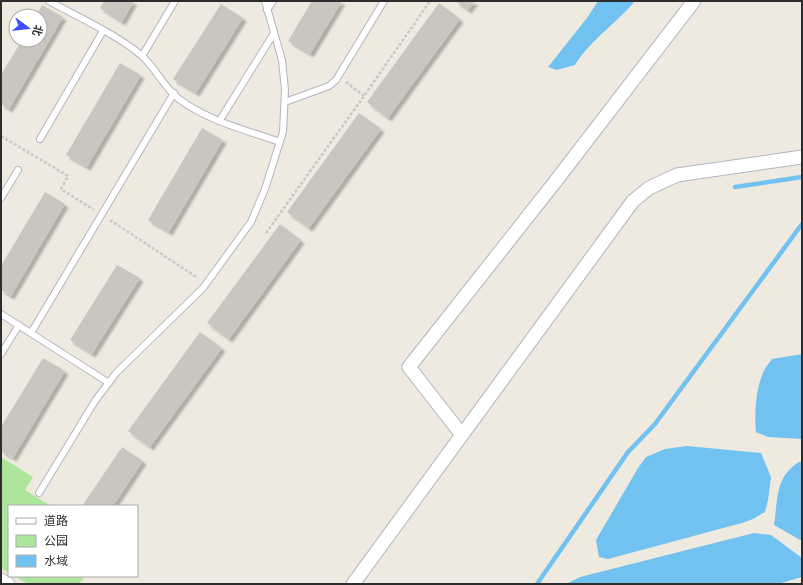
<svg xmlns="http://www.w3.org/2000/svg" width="803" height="585" viewBox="0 0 803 585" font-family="'DejaVu Sans','Noto Sans SC',sans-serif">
  <defs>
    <filter id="shadow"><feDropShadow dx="3.5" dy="3.5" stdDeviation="1" flood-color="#0004"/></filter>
  </defs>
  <rect width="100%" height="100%" fill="#eeeadf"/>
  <path fill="#ade59c" d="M 1,457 L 33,477 L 25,490 L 51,506 L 9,506 L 9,573 L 1,568 Z
    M 14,576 L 85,576 L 79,584 L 28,584 Z"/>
  <path fill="#72c2f1" d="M 598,1 L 635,1 C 616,24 591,39 575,65 L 557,70 L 548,67 L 587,18 Z
    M 802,354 L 802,439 L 768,437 L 756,432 C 754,415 756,384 765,369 C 767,365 770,362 772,359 Z
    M 687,446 L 761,453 L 771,477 L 768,500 L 765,512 L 753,519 L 742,523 L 608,559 L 599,557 L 596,540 L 638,468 L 646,457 L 665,449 Z
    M 799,462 L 802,462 L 802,541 L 774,525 C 778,499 775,477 799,462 Z
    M 754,533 L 771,535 L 802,558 L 802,577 L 778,584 L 566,584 L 580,577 Z"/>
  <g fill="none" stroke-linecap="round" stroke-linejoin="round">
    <path stroke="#72c2f1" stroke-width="4.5" d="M 735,187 L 802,177
      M 537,584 L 628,452 L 655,424 L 802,224"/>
  </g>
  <path fill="#cac6bf" filter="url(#shadow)" d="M 104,1 L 134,1 L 122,22 L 100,8 Z
    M 312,1 L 342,1 L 310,54 L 288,41 Z
    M 455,1 L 475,1 L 468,10 Z
    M 439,3 L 460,19 L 388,118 L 367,102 Z
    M 221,4 L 243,18 L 196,93 L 173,79 Z
    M 42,5 L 63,17 L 9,109 L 1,104 L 1,75 L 22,40 L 40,40 L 40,16 L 36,16 Z
    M 120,63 L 141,75 L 87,167 L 66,155 Z
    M 359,113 L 381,129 L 309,228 L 287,212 Z
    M 202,128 L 223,140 L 169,232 L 148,220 Z
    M 45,192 L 65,204 L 11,296 L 1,290 L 1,266 Z
    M 280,224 L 301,240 L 229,339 L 207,323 Z
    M 117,265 L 140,278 L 92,354 L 70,340 Z
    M 200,332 L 222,348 L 150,447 L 128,431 Z
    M 43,358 L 65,371 L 13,458 L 1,451 L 1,427 Z
    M 122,447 L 143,461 L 113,506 L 82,506 Z"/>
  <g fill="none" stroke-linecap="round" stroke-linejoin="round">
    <defs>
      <path id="lane" d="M 49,1 C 80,18 114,33 141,55 C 156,68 164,88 179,99 C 208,121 246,130 280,142
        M 267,10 L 273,1
        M 142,56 L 175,1
        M 285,102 L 329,86 L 336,80 L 384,1
        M 220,120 L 274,33
        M 40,139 L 103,31
        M 1,198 L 18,170
        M 1,314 L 109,383
        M 31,333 L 174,93
        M 1,354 L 19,325
        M 39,493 L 95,401 L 116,373 L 203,288 L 251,222 L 265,189 L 283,132 L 285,90 L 282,60 L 265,1"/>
      <path id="street" d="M 462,435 L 409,367 L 555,182 L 694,1
        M 1,580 L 8,584
        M 353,584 L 633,201 L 649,188 L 677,175 L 802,157"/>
    </defs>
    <use href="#lane" stroke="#b3b4c0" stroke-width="8"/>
    <use href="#street" stroke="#b3b4c0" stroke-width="15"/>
    <path stroke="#c8c8c8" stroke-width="2.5" stroke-dasharray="3 2" stroke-linecap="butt" d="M 346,82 L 364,96
      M 1,136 L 68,176 L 61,189 L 94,210
      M 110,220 L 198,278
      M 266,233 L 364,96 L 430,1"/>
    <use href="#lane" stroke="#fff" stroke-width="6"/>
    <use href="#street" stroke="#fff" stroke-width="13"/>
  </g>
  <rect width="803" height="585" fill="none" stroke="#2d2d2d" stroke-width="4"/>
  <rect x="8" y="505" width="130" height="72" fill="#ffffff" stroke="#ababab"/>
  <rect x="16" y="518" width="20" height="6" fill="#ffffff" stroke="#ababab"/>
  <text x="44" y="525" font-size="12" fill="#2d2d2d">道路</text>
  <rect x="16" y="535" width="20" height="12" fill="#ade59c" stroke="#ababab"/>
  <text x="44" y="545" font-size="12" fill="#2d2d2d">公园</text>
  <rect x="16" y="555" width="20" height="12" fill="#72c2f1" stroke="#ababab"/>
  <text x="44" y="565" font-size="12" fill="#2d2d2d">水域</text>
  <g transform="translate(28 28) rotate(105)"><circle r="19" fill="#ffffff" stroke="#ababab"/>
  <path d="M0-3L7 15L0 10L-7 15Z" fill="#3e4dfd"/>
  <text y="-6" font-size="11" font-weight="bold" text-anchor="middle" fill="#2d2d2d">北</text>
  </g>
</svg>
